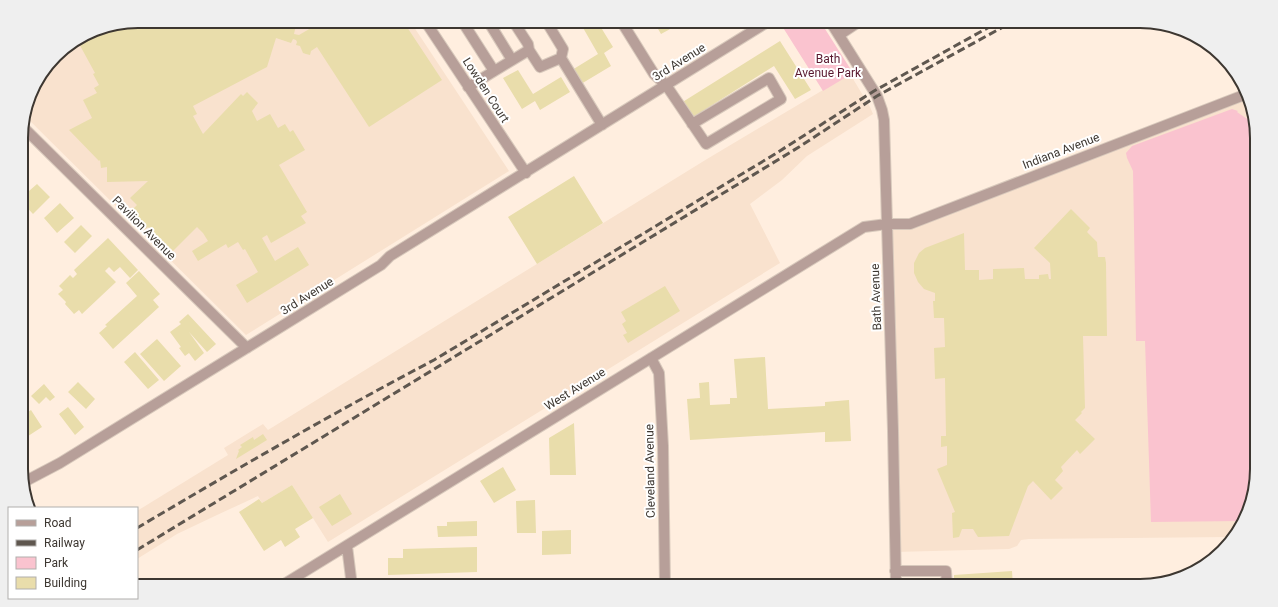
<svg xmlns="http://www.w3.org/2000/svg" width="1278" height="607" viewBox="0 0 1278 607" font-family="Roboto,sans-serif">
  <rect width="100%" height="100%" fill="#ffeedf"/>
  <path fill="#f9e2ce" d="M 138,21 L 410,21 L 509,171 L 246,335 L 25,116 L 33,87 L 61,50 L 94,30 Z
    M 850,74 L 870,107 L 873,114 L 807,156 L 782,180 L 750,204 L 780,263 L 328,542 L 292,485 L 262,503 L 258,496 L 217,515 L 177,534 L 137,559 L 137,511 L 228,455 L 224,448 L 263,424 L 268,430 L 707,159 Z
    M 1244,95 L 1256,123 L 1257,469 L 1248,514 L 1229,537 L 1029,539 L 1021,540 L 1017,546 L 1009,549 L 895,552 L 887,224 L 910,223 Z"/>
  <path fill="#fac3cf" d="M 791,21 L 820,21 L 853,73 L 823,91 L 782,26 Z
    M 1232,109 L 1238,111 L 1237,112 L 1256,125 L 1257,469 L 1248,514 L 1242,521 L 1151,522 L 1145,341 L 1136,341 L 1133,171 L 1127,158 L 1126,153 L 1132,146 Z"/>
  <path fill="#e9ddab" d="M 138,21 L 296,21 L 295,25 L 296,25 L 294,34 L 299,35 L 323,21 L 403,21 L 442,80 L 369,127 L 317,47 L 311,51 L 310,55 L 306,54 L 303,53 L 300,46 L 296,45 L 297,42 L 296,40 L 293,39 L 291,43 L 276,38 L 267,67 L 193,106 L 197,114 L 193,116 L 203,134 L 241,94 L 243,96 L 247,92 L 258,103 L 252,111 L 257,121 L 270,114 L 278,128 L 285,124 L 290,132 L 293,130 L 305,150 L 279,165 L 307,212 L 301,216 L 306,223 L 271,243 L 267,235 L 262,238 L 275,261 L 298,247 L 309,265 L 247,303 L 236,285 L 258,272 L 245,249 L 243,250 L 238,242 L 228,248 L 226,244 L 198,261 L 192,251 L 208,241 L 203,233 L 197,227 L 173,251 L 148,227 L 145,229 L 129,213 L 137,205 L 130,198 L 148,181 L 107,182 L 107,167 L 101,168 L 100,160 L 99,161 L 69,130 L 92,118 L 83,100 L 97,93 L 94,88 L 99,85 L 93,74 L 95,73 L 77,40 L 94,30 Z
    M 572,21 L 597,21 L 613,47 L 604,53 L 611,66 L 581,84 L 572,70 L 598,54 L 582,26 L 577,29 Z
    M 638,21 L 685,21 L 661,34 L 654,22 L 643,29 Z
    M 780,41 L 811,90 L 795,99 L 774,66 L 690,119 L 681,103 Z
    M 518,70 L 533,94 L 561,77 L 570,92 L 540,110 L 535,101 L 522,109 L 503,78 Z
    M 574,176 L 603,223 L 537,264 L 508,217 Z
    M 37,184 L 50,197 L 33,214 L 21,201 L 21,198 Z
    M 60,203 L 74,218 L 57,233 L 44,218 Z
    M 1071,209 L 1090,228 L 1087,232 L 1097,242 L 1098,257 L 1105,257 L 1106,263 L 1107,336 L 1083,336 L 1085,408 L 1081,412 L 1082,413 L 1075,420 L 1095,439 L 1080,454 L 1077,450 L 1061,467 L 1063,471 L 1055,480 L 1063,488 L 1051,500 L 1033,481 L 1028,486 L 1009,536 L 978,537 L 973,529 L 962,529 L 959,537 L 953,538 L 952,513 L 955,512 L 937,469 L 947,465 L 947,446 L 941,447 L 941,436 L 946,436 L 945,378 L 935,379 L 934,348 L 945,347 L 944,318 L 934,318 L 933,301 L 935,301 L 935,293 L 924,289 L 918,282 L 914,273 L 914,263 L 919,253 L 925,248 L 964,233 L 965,270 L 979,270 L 979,280 L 993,279 L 993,269 L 1024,268 L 1025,279 L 1039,279 L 1039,275 L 1048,274 L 1049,279 L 1051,279 L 1050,263 L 1034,248 Z
    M 81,225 L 92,236 L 75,253 L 64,242 Z
    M 108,238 L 138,270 L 130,278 L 120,267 L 114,272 L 109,267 L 105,271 L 116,282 L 82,314 L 79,310 L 74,314 L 65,304 L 66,302 L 58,294 L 63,290 L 59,286 L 70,275 L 73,278 L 77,274 L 74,270 Z
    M 139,271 L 160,294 L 153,300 L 159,307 L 113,349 L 99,333 L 107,326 L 105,325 L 137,296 L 126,283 Z
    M 665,286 L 680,311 L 628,343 L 623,335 L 627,333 L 622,324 L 626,321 L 621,312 Z
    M 188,314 L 216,344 L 207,352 L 189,332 L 204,353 L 195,361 L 189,353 L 185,356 L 179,348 L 181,347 L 170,332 L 181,324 L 179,322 Z
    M 157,339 L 181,366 L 164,381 L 140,354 Z
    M 135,352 L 159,380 L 148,389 L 124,362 Z
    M 765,357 L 768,409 L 825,406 L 825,402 L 849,400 L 851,441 L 825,442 L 825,432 L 690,440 L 687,399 L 700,398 L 699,383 L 709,382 L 710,405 L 730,404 L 730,398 L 737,398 L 734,359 Z
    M 78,382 L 95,399 L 86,409 L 68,392 Z
    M 44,384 L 55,397 L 50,401 L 46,397 L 39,404 L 31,396 Z
    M 68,407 L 84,427 L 75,435 L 59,414 Z
    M 31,410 L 42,427 L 22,440 L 22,416 Z
    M 574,423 L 576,475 L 550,475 L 549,438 Z
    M 263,434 L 267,440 L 236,459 L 239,451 L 238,450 L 242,447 L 240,445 L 253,437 L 254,440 Z
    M 503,467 L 516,490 L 494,503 L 480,481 Z
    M 292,485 L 313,518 L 295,529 L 300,537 L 285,547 L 281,540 L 264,551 L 239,512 L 259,499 L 262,503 Z
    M 340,494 L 352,514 L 332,526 L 319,507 Z
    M 535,500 L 536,533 L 517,533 L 516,501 Z
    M 477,521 L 477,536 L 438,537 L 437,526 L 447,526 L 447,522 Z
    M 571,530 L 571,554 L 542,555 L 542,531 Z
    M 477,547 L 477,572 L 388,575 L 388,558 L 403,558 L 403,549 Z
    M 1012,571 L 1013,586 L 954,586 L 954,575 Z
    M 936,581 L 937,586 L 921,586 L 920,582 Z"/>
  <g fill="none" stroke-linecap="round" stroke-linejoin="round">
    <defs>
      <path id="minor" d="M 425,21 L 526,173
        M 462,21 L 494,71
        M 488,21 L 512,60
        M 513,21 L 528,44 L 529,50
        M 621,21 L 654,74 L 666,85 L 706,144 L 781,99 L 769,78 L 692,124
        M 830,21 L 877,96 L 882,110 L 884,120 L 893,431 L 896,586
        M 549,26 L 563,49 L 561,58
        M 839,35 L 860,21
        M 468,87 L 529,50 L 540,67 L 561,58 L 602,125
        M 22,126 L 247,348
        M 651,358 L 659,373 L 663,446 L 665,586
        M 22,483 L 60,463 L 381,265 L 390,256 L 769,21
        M 347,546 L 352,586
        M 895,571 L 946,571 L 947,586
        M 281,586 L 864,227 L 887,224 L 910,224 L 1244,95"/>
    </defs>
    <use href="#minor" stroke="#d8c9bc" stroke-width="12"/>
    <use href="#minor" stroke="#b79f99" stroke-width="10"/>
    <path stroke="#5f574f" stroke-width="3" stroke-dasharray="8 4" stroke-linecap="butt" d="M 137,528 C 235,470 333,413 434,360 L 775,154 L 874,91 L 1000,21
      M 137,550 L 799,147 L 877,96 L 1014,21"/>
  </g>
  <g text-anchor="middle" stroke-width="4" stroke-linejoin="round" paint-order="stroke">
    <g font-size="12" fill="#59182f" stroke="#fff">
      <text x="828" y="63">Bath<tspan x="828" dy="14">Avenue Park</tspan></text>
    </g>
    <g font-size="12" fill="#3d3731" stroke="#fff">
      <text transform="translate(679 62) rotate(-32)" y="4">3rd Avenue</text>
      <text transform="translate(486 90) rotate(57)" y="4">Lowden Court</text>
      <text transform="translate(1061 151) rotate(-21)" y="4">Indiana Avenue</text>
      <text transform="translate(144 228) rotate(45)" y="4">Pavilion Avenue</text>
      <text transform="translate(307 296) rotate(-32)" y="4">3rd Avenue</text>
      <text transform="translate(876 297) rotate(-92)" y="4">Bath Avenue</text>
      <text transform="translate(575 389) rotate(-32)" y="4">West Avenue</text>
      <text transform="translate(650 471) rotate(-91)" y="4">Cleveland Avenue</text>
    </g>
  </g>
  <path d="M0 0H1278V607H0ZM138 28H1140A110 110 0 0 1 1250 138V469A110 110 0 0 1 1140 579H138A110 110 0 0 1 28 469V138A110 110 0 0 1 138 28Z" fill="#efefef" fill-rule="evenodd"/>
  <path fill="none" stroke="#3d3731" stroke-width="2" d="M138 28H1140A110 110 0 0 1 1250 138V469A110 110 0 0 1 1140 579H138A110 110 0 0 1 28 469V138A110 110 0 0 1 138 28Z"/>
  <rect x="8" y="507" width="130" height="92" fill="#ffffff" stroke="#b1afad"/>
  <rect x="16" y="520" width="20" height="6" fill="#b79f99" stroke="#b1afad"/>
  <text x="44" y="527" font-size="12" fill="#3d3731">Road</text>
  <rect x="16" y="540" width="20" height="6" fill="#5f574f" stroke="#b1afad"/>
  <text x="44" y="547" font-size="12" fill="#3d3731">Railway</text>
  <rect x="16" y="557" width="20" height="12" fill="#fac3cf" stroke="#b1afad"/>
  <text x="44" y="567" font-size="12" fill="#3d3731">Park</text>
  <rect x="16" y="577" width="20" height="12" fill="#e9ddab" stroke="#b1afad"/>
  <text x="44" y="587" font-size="12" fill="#3d3731">Building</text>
</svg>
